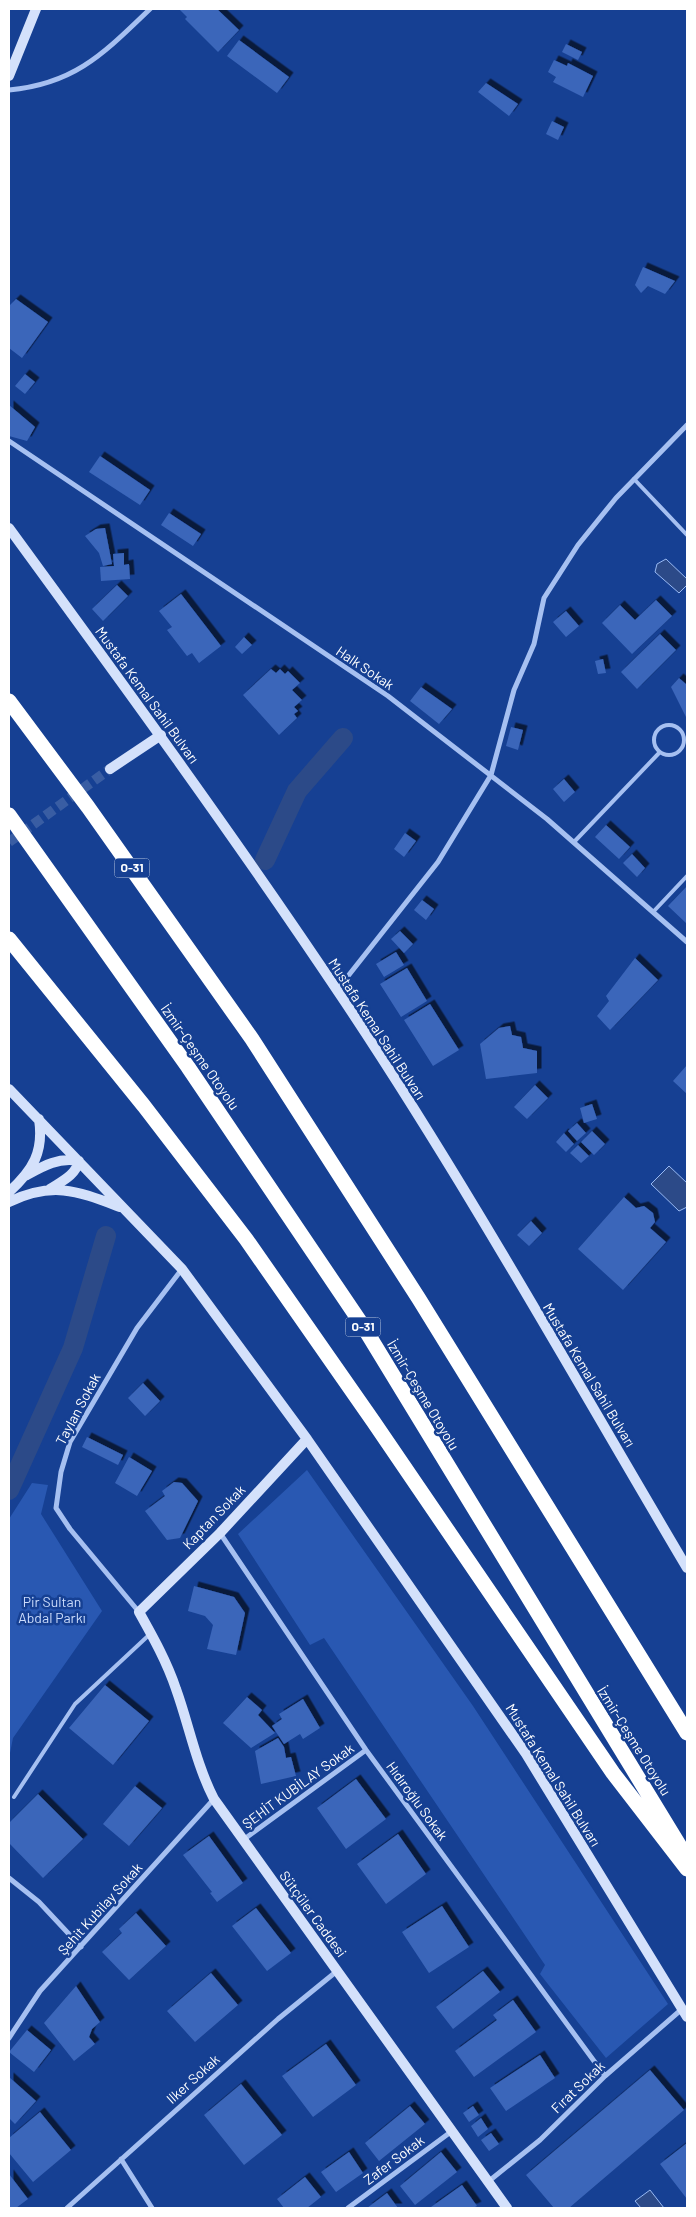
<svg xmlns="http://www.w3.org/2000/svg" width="696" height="2217" viewBox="0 0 696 2217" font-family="Barlow,sans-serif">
  <defs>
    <filter id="shadow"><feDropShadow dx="4.5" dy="-4.5" stdDeviation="0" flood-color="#0009"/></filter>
  </defs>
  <rect width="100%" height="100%" fill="#164093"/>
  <path fill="#2958b2" d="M 307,1470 L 473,1706 L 668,2004 L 606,2058 L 540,1974 L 545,1965 L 324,1638 L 310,1645 L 238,1534 Z
    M 32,1483 L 48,1485 L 41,1514 L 102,1611 L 13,1738 L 9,1758 L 9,1519 Z"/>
  <path fill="#2c4a88" stroke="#98b9f3" d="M 666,559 L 687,579 L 687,585 L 679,593 L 655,572 L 657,564 Z
    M 669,1166 L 687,1183 L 687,1207 L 679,1211 L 651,1184 Z
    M 650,2190 L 664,2208 L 641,2208 L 635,2201 Z"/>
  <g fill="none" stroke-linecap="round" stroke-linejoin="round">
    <path stroke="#2c4a88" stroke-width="20" d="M 265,860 L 297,791 L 343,738
      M 9,1490 L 73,1348 L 106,1236"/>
  </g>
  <path fill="#3b66ba" filter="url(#shadow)" d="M 179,9 L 217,9 L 239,30 L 218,52 L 185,19 L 187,17 Z
    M 239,40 L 289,77 L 277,93 L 227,56 Z
    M 566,44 L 582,52 L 578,60 L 562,52 Z
    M 554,60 L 567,66 L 568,63 L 593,76 L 583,97 L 553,82 L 556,77 L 548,72 Z
    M 486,83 L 518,104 L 509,116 L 478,92 Z
    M 552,121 L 564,127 L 558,140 L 546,134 Z
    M 643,267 L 675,281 L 665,294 L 648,286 L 641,293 L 635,285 Z
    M 16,299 L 48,322 L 22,358 L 9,348 L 9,306 Z
    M 25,374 L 35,382 L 25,394 L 15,386 Z
    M 9,405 L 35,427 L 27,441 L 9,436 Z
    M 100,456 L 150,490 L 140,505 L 89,472 Z
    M 169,513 L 201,534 L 193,546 L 161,525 Z
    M 105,528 L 112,564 L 103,566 L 99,553 L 85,536 L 96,529 Z
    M 124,553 L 124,565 L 129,564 L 130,579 L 101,581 L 100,567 L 114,566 L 113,554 Z
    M 117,585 L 128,596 L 103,621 L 92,609 Z
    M 181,594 L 221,646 L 199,663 L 192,653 L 187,656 L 167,630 L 172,627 L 159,611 Z
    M 656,600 L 672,616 L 632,654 L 602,623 L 620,605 L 635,620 Z
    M 566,611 L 579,626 L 566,637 L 553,622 Z
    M 660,634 L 676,650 L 637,689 L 621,672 Z
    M 244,637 L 252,645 L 242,654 L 235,647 Z
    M 603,659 L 606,673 L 598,674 L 595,661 Z
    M 271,669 L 276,673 L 280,669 L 285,674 L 288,671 L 300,683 L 292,690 L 302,700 L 294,707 L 298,711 L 294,714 L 297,718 L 279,735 L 243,695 Z
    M 679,678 L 687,685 L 687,719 L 671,687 Z
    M 421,687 L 452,709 L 439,724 L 410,701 Z
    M 511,727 L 523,730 L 518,750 L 506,746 Z
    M 564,779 L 575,792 L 564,802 L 553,789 Z
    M 606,825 L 630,847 L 619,859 L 595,837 Z
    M 405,833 L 416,841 L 404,857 L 394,849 Z
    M 632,854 L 645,868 L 637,877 L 623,863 Z
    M 687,886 L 687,921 L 686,923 L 668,906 Z
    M 422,900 L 434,909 L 426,920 L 414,910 Z
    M 400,931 L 413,944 L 404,953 L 391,939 Z
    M 396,952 L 404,965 L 384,977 L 376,964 Z
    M 635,958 L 658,980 L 610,1030 L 597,1016 L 609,1001 L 606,996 Z
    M 407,968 L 427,1001 L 401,1017 L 380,984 Z
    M 430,1004 L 459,1050 L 433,1066 L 404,1020 Z
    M 510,1026 L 512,1035 L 521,1037 L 523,1048 L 537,1051 L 537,1073 L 486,1079 L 480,1044 L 499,1028 Z
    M 687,1065 L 687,1094 L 673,1081 Z
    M 535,1085 L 548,1098 L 527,1119 L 514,1107 Z
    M 592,1104 L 597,1119 L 584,1123 L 580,1108 Z
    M 577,1123 L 586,1133 L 577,1141 L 568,1131 Z
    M 592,1131 L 605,1144 L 594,1155 L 581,1142 Z
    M 564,1133 L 574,1144 L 566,1152 L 556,1142 Z
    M 578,1145 L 589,1156 L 581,1163 L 570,1153 Z
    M 624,1197 L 636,1208 L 644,1206 L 653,1213 L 655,1222 L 650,1228 L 666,1242 L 623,1290 L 578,1249 Z
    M 531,1221 L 542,1233 L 529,1246 L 517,1235 Z
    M 143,1383 L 160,1401 L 145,1416 L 128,1398 Z
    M 87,1437 L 123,1455 L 118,1465 L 82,1447 Z
    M 129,1457 L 152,1471 L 137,1496 L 115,1483 Z
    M 174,1482 L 182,1483 L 198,1501 L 180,1538 L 167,1540 L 145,1511 L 165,1496 L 162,1491 Z
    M 194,1586 L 234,1597 L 245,1613 L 236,1655 L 207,1649 L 213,1625 L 205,1616 L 188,1611 Z
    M 105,1685 L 149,1721 L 113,1765 L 69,1728 Z
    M 247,1697 L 262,1710 L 258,1715 L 275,1733 L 251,1748 L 223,1723 Z
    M 303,1699 L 320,1728 L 303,1739 L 300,1734 L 284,1744 L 272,1726 L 282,1719 L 279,1714 Z
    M 278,1738 L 284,1747 L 286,1758 L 291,1757 L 296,1776 L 261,1784 L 255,1751 Z
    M 356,1779 L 386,1819 L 346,1849 L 317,1808 Z
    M 135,1786 L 162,1808 L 129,1846 L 103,1824 Z
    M 38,1794 L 83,1839 L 43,1878 L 9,1843 L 9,1823 Z
    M 398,1834 L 426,1874 L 386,1904 L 357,1864 Z
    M 209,1836 L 243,1883 L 217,1902 L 210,1893 L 212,1892 L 183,1855 Z
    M 442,1906 L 469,1947 L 429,1973 L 402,1932 Z
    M 256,1908 L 291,1953 L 267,1971 L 232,1926 Z
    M 136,1913 L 166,1946 L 129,1980 L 102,1952 L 122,1933 L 119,1929 Z
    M 483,1971 L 500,1992 L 453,2029 L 436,2007 Z
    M 211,1973 L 238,2005 L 195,2042 L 167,2011 Z
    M 76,1986 L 100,2022 L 92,2029 L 89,2037 L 95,2044 L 74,2061 L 44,2023 Z
    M 513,2000 L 536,2032 L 474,2077 L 455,2051 L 497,2020 L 493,2015 Z
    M 27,2030 L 51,2050 L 34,2072 L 9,2052 Z
    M 326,2044 L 356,2085 L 313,2117 L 282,2076 Z
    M 540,2055 L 555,2078 L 506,2111 L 490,2088 Z
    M 650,2070 L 684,2110 L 569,2208 L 554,2208 L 526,2175 Z
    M 9,2077 L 36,2101 L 15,2124 L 9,2118 Z
    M 241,2084 L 282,2135 L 244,2165 L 204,2115 Z
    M 410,2106 L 425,2124 L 379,2161 L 365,2143 Z
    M 473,2106 L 479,2115 L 469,2122 L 463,2113 Z
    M 40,2112 L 71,2150 L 33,2182 L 9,2153 L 9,2138 Z
    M 481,2118 L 488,2129 L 478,2137 L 471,2126 Z
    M 491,2133 L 499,2144 L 489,2151 L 481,2140 Z
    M 687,2143 L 687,2199 L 660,2164 Z
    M 349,2152 L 363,2173 L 336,2192 L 321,2172 Z
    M 441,2152 L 457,2172 L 415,2205 L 400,2186 Z
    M 9,2174 L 28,2199 L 16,2208 L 9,2208 Z
    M 305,2177 L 321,2197 L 307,2208 L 284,2208 L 277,2199 Z
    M 462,2185 L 477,2206 L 473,2208 L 432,2208 L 431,2207 Z
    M 387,2193 L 398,2208 L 367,2208 Z"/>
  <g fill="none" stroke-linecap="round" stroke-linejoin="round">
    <path stroke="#395da3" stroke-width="10" stroke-dasharray="10 5" stroke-linecap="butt" d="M 9,842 L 110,769"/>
    <path stroke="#a6c0f1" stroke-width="4" d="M 634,479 L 687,535
      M654 740a15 15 0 1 1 30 0a15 15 0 1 1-30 0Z
      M 574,842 L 660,752
      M 654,911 L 687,876
      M 14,1797 L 75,1704 L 149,1635"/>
    <path stroke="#a6c0f1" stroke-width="5" d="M 9,90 C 75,84 104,53 150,9
      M 9,441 L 388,696 L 547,819 L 687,942
      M 337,990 L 438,862 L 491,775 L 514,690 L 534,644 L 544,598 L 578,545 L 616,498 L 687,425
      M 220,1533 L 366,1750 L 605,2076
      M 139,1612 L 70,1529 L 56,1508 L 61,1472 L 70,1442 L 137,1328 L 182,1269
      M 243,1840 L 366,1750
      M 9,1878 L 39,1902 L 81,1947
      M 9,2038 L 40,1991 L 214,1799
      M 121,2159 L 152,2208
      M 489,2181 L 540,2140 L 605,2076 L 682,2009
      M 67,2208 L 278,2019 L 337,1971
      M 348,2208 L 452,2131"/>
    <path stroke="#d4e1fb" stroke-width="10" d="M 9,76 L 36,9
      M 9,528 C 123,684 237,840 345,1002 C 467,1185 575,1379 687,1568
      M 110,769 L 161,735
      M 9,1089 L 182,1269 L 307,1439 L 526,1754 L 687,2017
      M 25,1176 C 43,1166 58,1157 79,1161 C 75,1176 62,1181 50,1189
      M 9,1192 C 33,1170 44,1152 39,1119
      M 9,1202 C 53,1181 77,1191 120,1207
      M 307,1439 L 220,1533 L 139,1612 C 153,1637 167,1662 176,1689 C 189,1725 196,1764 214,1799 L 507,2208"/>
    <path stroke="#fff" stroke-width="15" d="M 9,701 L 88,807 L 252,1039 L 419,1299 L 687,1733
      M 9,815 L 188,1067 L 363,1326 L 687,1858
      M 9,939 L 144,1106 L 246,1239 L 373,1421 L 613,1773 L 687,1869"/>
  </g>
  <g text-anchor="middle" stroke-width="5" stroke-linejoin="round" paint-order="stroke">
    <g fill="#164093" stroke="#b9c6df" stroke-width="1">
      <rect x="114.5" y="858.5" width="35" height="19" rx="4"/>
      <rect x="345.5" y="1317.5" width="35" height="19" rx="4"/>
    </g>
    <g font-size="12" font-weight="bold" fill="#fff">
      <text x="132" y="872">O-31</text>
      <text x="363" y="1331">O-31</text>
    </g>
    <g font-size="14" fill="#fff" stroke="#164093">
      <text transform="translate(365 668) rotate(34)" y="5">Halk Sokak</text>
      <text transform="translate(147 695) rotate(54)" y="5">Mustafa Kemal Sahil Bulvarı</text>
      <text transform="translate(377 1029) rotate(57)" y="5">Mustafa Kemal Sahil Bulvarı</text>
      <text transform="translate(200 1057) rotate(55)" y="5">İzmir-Çeşme Otoyolu</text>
      <text transform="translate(589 1375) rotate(59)" y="5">Mustafa Kemal Sahil Bulvarı</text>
      <text transform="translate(423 1395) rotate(59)" y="5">İzmir-Çeşme Otoyolu</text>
      <text transform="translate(78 1409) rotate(-62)" y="5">Taylan Sokak</text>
      <text transform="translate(214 1517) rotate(-46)" y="5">Kaptan Sokak</text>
      <text transform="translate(634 1741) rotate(58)" y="5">İzmir-Çeşme Otoyolu</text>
      <text transform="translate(553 1775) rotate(58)" y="5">Mustafa Kemal Sahil Bulvarı</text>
      <text transform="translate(298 1786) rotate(-36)" y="5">ŞEHİT KUBİLAY Sokak</text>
      <text transform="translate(417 1801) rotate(54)" y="5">Hıdıroğlu Sokak</text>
      <text transform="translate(100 1909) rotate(-48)" y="5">Şehit Kubilay Sokak</text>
      <text transform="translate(313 1914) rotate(54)" y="5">Sütçüler Caddesi</text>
      <text transform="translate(193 2079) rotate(-42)" y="5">Ilker Sokak</text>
      <text transform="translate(578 2087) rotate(-44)" y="5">Fırat Sokak</text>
      <text transform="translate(394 2160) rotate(-37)" y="5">Zafer Sokak</text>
    </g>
    <g font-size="14" fill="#cdddfc" stroke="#164093">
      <text x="52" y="1607">Pir Sultan<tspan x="52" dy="16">Abdal Parkı</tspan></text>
    </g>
  </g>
  <rect width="696" height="2217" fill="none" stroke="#ffffff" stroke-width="20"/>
</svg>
